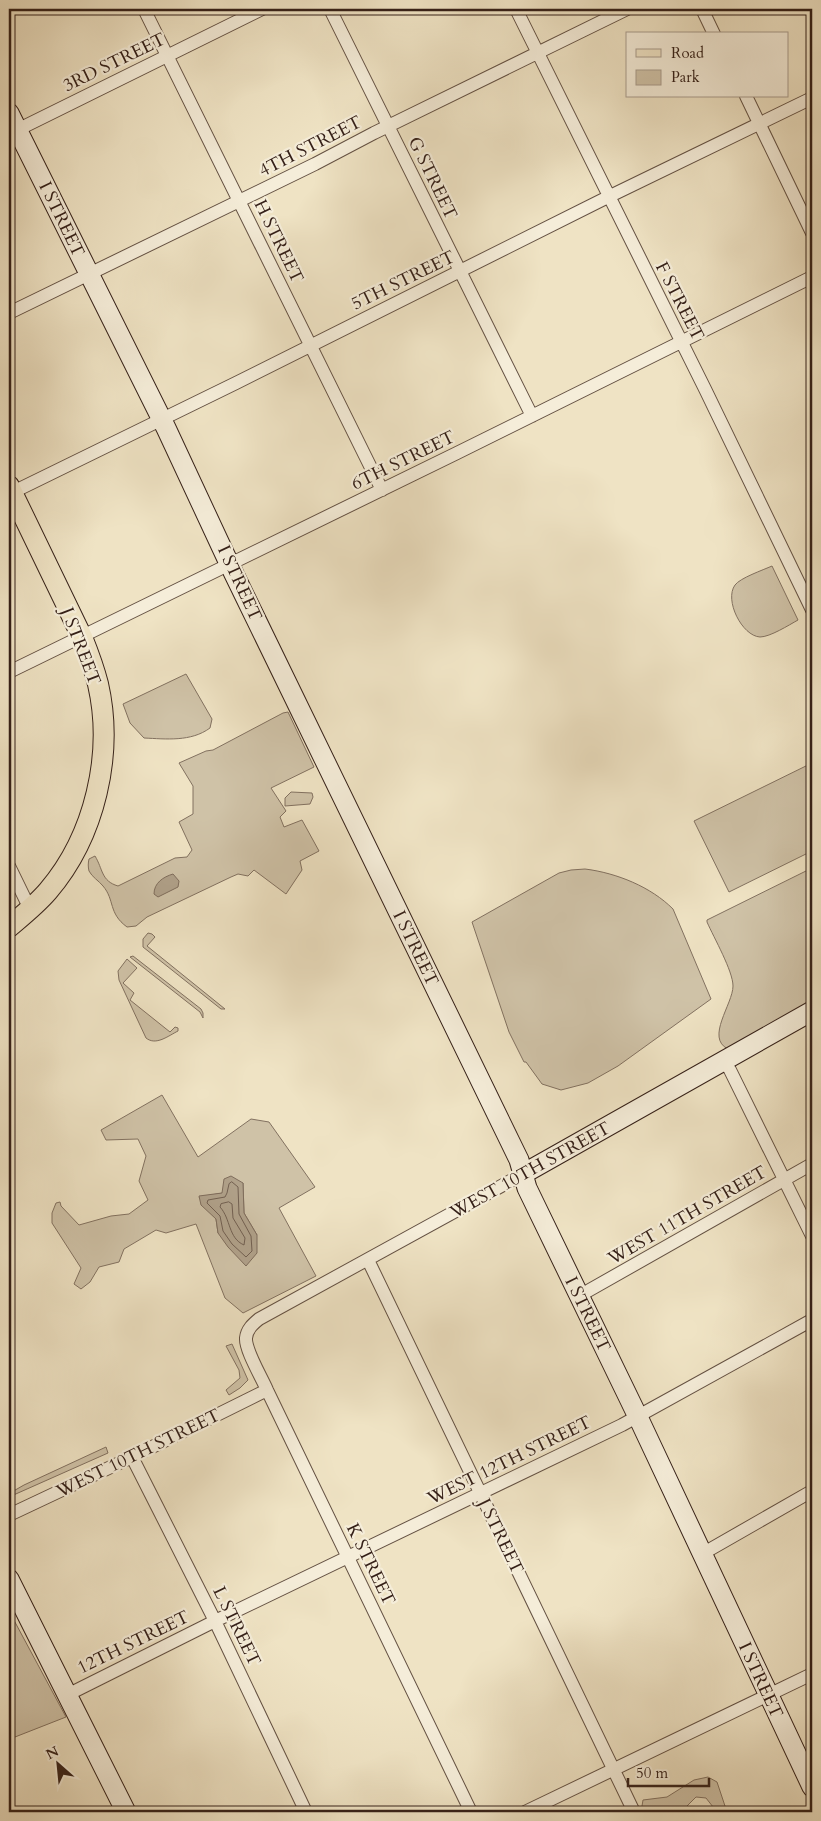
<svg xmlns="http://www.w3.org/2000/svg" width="821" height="1821" viewBox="0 0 821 1821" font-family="Cardo,serif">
  <rect width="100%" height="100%" fill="#efe3c4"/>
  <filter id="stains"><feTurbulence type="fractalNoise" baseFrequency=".004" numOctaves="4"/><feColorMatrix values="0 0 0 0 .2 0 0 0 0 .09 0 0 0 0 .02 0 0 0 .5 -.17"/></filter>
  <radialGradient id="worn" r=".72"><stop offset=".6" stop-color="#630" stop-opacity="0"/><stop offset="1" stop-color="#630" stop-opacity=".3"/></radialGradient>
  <path fill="#cfc2a7" stroke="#827160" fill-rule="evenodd" d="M 772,566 L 798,620 C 789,625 770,637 760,637 C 742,636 724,600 735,585 C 740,578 763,570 772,566 Z
    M 186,674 L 212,719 L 210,728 C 191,742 166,739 144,738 L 130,723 L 123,704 Z
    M 288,712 L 314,767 L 271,788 L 286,811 L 280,817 L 284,827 L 302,820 L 319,851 L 300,861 L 302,870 L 286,894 L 254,870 L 248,876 L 238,874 L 231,877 L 147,917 L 136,926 L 127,927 C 108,913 115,900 103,886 C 99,881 92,877 89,871 C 88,867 88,863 89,859 L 95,856 C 103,869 101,881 118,886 L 175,858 L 187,857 L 192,850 L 179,822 L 193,814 L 193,786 L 179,763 L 206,751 L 213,750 L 283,713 Z
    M 812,763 L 812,851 L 729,892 L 694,821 Z
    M 291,792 L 312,793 L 313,797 L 310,804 L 285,806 L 285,798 Z
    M 812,868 L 812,1003 L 728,1049 C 705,1038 733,1004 733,986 C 733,971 714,938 707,922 L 707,920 Z
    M 585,869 C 617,873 651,887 673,909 L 711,999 L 618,1066 L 588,1083 L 561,1090 L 542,1084 L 526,1062 L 524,1062 L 509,1032 L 472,922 L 559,873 L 571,870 Z
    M 148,933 L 152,934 L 155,937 L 147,946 L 225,1009 L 221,1009 L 143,947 L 143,939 Z
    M 133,956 L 201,1009 L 203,1013 L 203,1018 L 200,1012 L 130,957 Z
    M 127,959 L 137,968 L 123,983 L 134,993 L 130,1000 L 170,1032 L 175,1027 L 178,1028 L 178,1031 C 168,1036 156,1046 146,1038 L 119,980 L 118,971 Z
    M 162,1095 L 198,1157 L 251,1119 L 269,1122 L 315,1187 L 279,1208 L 316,1276 L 243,1313 L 225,1298 L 196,1224 L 166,1233 L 156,1230 L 124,1249 L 119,1262 L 99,1267 L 90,1282 L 81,1289 L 74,1284 L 81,1268 L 52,1223 L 52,1213 L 56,1203 L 60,1202 L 61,1206 L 79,1225 L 111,1216 L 129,1214 L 148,1200 L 139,1181 L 146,1156 L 138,1139 L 106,1140 L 101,1130 ZM 243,1183 L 244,1213 L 257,1235 L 218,1233 L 216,1219 L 199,1197 L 223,1193 Z
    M 232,1344 L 248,1380 L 240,1388 L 229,1395 L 226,1390 L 240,1378 L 239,1370 L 226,1346 Z
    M 106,1447 L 108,1453 L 9,1497 L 10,1493 L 24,1485 Z
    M 9,1611 L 66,1717 L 15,1737 L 9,1743 Z
    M 708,1777 L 717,1782 L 727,1812 L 717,1812 L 706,1798 L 696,1797 L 685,1808 L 683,1812 L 644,1812 L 642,1806 L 643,1800 L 667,1797 L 694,1780 Z"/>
  <path fill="#b0a18a" stroke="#7f6d5c" d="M 173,874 L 179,881 L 178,887 L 158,897 L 154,894 C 154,883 163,877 173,874 Z
    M 231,1176 L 243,1183 L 244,1213 L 257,1235 L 257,1253 L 246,1266 L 228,1247 L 218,1233 L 216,1219 L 201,1205 L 199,1196 L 222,1193 L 224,1179 Z"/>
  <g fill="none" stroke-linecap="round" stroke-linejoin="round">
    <path stroke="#726051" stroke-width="1" d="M 232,1182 L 238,1187 L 239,1214 L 251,1236 L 252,1251 L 246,1257 L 232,1244 L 223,1231 L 220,1216 L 207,1203 L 208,1200 L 225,1197 L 227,1193 L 229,1184 Z
      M 229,1202 L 232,1204 L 233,1218 L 245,1238 L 244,1245 C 228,1238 231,1219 220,1207 L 221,1204 Z"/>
    <defs>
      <path id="street" d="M 144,9 L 382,490
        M 330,9 L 532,416
        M 516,9 L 705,389 L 812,610
        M 702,9 L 714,34
        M 746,96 L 812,233
        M 9,134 L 262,9
        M 9,313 L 315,164 L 374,133 L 627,9
        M 9,494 L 236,383 L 608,197 L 812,98
        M 9,672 L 457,453 L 812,277
        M 9,866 L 30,909
        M 724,1061 L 730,1070 L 812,1236
        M 368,1260 L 634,1812
        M 579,1296 L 812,1164
        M 132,1457 L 215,1621 L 306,1812
        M 9,1515 L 132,1457 L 267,1390
        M 702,1554 L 812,1491
        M 67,1695 L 215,1621 L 622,1425 L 812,1320
        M 471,1812 L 267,1390 C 262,1378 245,1350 246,1338 C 247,1329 253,1324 259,1319 L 523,1174
        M 525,1812 L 812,1674"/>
      <path id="secondary" d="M 9,113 L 166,428 L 234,574 L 519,1160 L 527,1188 L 638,1417 L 812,1787
        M 523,1174 L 812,1011
        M 9,1579 L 126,1812"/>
      <path id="primary" d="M 9,486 L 82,637 C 88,652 94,668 98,684 C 114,754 95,836 48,891 C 36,905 22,916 9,927"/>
    </defs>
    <use href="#street" stroke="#645143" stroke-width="14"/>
    <use href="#secondary" stroke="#352018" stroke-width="21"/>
    <use href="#primary" stroke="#352018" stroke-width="22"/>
    <use href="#street" stroke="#f5edd9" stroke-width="12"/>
    <use href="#secondary" stroke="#f5edd9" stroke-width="19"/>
    <use href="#primary" stroke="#efe3c4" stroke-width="20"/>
  </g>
  <g text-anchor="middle" stroke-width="4.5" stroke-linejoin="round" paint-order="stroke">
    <g font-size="18" fill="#352018" stroke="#f5edd9">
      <text transform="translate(114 62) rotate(-26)" y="6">3RD STREET</text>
      <text transform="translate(310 146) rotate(-27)" y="6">4TH STREET</text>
      <text transform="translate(433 178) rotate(64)" y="6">G STREET</text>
      <text transform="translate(62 219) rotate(64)" y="6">I STREET</text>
      <text transform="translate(279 241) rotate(64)" y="6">H STREET</text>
      <text transform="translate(403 280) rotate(-26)" y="6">5TH STREET</text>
      <text transform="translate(680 301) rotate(63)" y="6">F STREET</text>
      <text transform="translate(403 460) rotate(-26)" y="6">6TH STREET</text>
      <text transform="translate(240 583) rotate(65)" y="6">I STREET</text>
      <text transform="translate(81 646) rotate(69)" y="6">J STREET</text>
      <text transform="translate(416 948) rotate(64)" y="6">I STREET</text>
      <text transform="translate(530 1170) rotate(-29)" y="6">WEST 10TH STREET</text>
      <text transform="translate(687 1215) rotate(-30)" y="6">WEST 11TH STREET</text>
      <text transform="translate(588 1314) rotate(64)" y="6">I STREET</text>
      <text transform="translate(138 1453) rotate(-26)" y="6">WEST 10TH STREET</text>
      <text transform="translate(509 1460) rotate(-26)" y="6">WEST 12TH STREET</text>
      <text transform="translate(501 1536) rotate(64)" y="6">J STREET</text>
      <text transform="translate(371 1564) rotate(64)" y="6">K STREET</text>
      <text transform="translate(237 1626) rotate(64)" y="6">L STREET</text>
      <text transform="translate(133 1642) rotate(-26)" y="6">12TH STREET</text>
      <text transform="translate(761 1680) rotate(65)" y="6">I STREET</text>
    </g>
  </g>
  <rect width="821" height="1821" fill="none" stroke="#efe3c4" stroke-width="30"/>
  <rect x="10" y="10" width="801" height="1801" fill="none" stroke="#352018" stroke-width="2.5"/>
  <rect x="15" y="15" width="791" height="1791" fill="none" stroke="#352018"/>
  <rect x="626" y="32" width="162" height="65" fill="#f5edd9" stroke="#a89b8c"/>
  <rect x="636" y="49" width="25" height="8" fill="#efe3c4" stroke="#a89b8c"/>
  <text x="671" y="58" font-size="15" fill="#352018">Road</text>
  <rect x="636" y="70" width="25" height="15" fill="#cfc2a7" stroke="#a89b8c"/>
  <text x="671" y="82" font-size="15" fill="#352018">Park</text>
  <g transform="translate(58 1764) rotate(333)" stroke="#f5edd9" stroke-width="4" paint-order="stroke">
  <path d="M0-4L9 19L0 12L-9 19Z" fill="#352018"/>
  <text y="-8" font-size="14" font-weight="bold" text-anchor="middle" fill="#352018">N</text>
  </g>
  <path d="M628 1778v8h81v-8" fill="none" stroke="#352018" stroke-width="2.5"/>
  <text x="636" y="1778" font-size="15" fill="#352018" stroke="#f5edd9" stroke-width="4" paint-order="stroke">50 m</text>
  <rect width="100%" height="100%" filter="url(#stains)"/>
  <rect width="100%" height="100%" fill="url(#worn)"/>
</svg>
